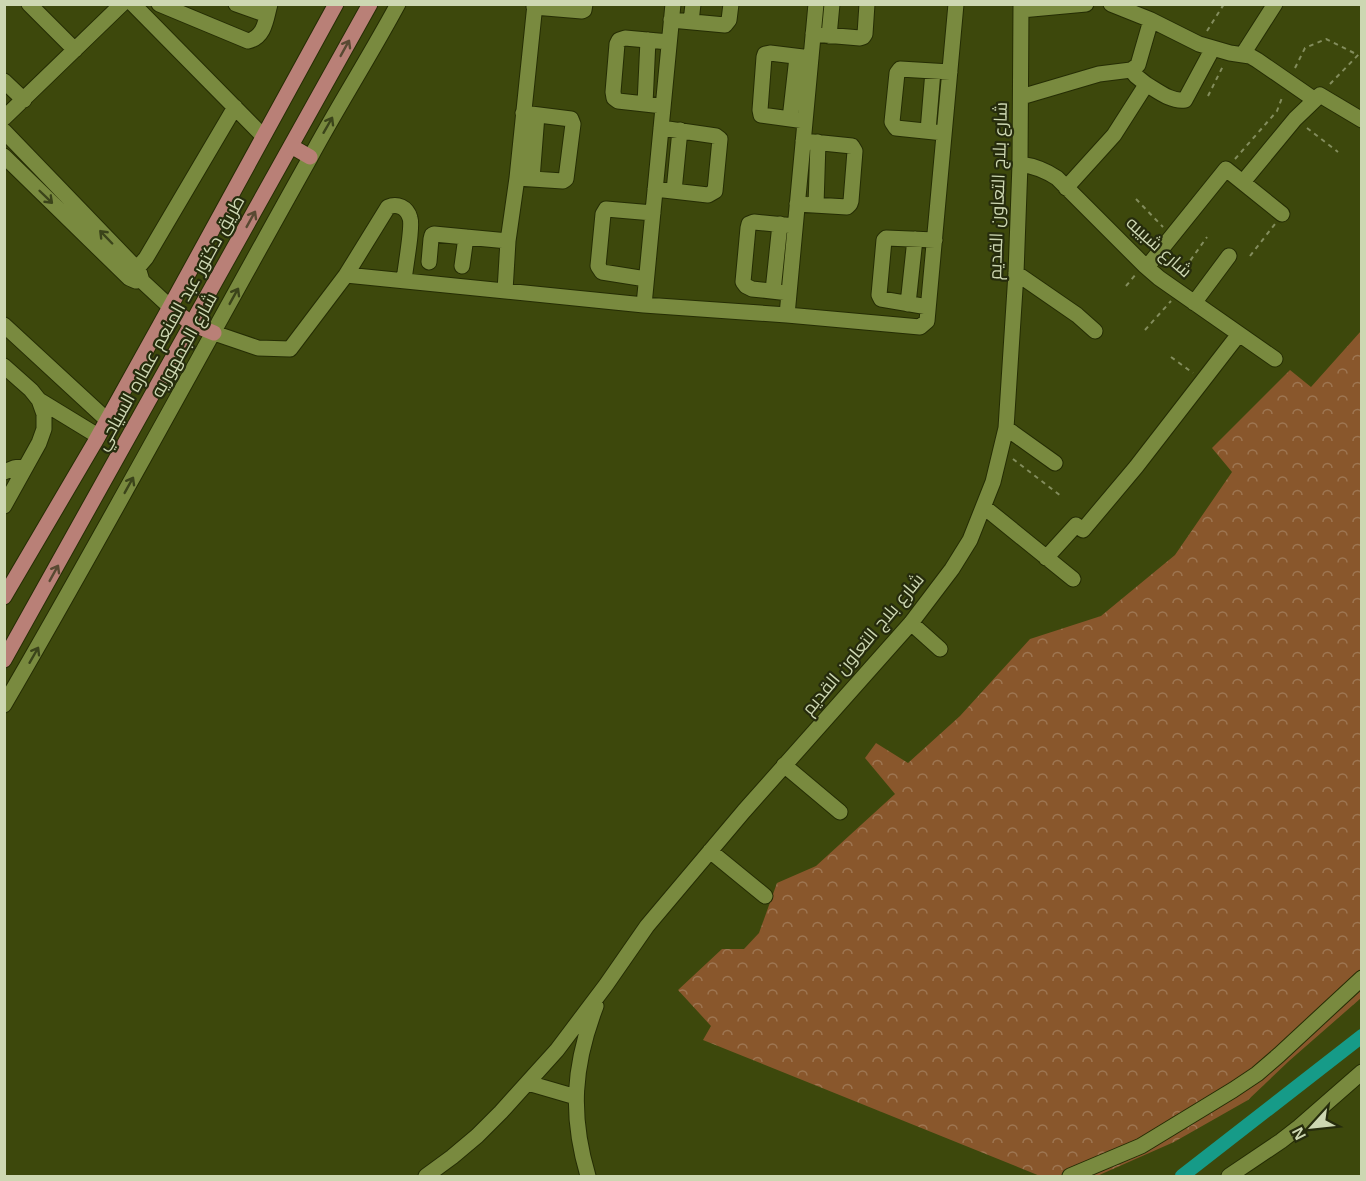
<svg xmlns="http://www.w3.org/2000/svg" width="1366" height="1181" viewBox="0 0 1366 1181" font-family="Arial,Cairo,sans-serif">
  <defs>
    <pattern id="forest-crowns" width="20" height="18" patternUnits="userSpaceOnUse" patternTransform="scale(1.5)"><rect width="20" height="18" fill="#89572c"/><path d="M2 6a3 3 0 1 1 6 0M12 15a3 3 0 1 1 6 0" fill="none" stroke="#9e7652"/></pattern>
  </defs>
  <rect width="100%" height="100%" fill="#3d480c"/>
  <path fill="url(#forest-crowns)" d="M 1361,331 L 1361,998 L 1289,1061 L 1248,1100 L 1174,1142 L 1097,1176 L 1040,1176 L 703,1040 L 711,1026 L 678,990 L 722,949 L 744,949 L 759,933 L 777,883 L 816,866 L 895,794 L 865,758 L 876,743 L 908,763 L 960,716 L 1030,639 L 1101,616 L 1175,555 L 1232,472 L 1212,448 L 1290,370 L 1311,387 Z"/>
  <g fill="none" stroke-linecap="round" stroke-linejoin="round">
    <path stroke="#169b88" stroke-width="14" d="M 1182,1176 L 1362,1036"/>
    <defs>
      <path id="minor" d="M 29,4 L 75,50
        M 133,4 L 263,136
        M 159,4 L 248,41 C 265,37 266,19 270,4
        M 236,4 L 267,15
        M 1111,4 L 1151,20 L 1199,44 L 1230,53 L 1250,56 L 1257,60 L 1315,100
        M 534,7 L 582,11 L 584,10 L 585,4
        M 1021,10 L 1086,4
        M 671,20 L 725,25 L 729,20 L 731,4
        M 691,22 L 693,4
        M 813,34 L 860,38 L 863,37 L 865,34 L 867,4
        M 829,36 L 832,4
        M 1243,54 L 1275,4
        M 4,81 L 24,100
        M 1146,84 C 1158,91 1171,102 1185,100 L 1213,48
        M 1021,97 L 1099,74 L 1131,70 L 1138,65 L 1151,20
        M 645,104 L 648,40
        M 663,106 L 618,101 L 614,98 L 613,92 L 617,44 L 619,40 L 625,38 L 669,42
        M 4,118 L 122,4
        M 790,119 L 797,57
        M 805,121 L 761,115 L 760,110 L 764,57 L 765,54 L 770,53 L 811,58
        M 4,131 L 139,271 L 142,281 L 170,307
        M 928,131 L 933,71
        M 944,133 L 896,128 L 892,122 L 897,73 L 900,69 L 950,72
        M 4,156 L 129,278 L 136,281
        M 1020,164 C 1035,166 1045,170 1057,178 L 1144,265 L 1159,278 L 1275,359
        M 517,178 L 563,181 L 566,179 L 573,124 L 571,119 L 523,113
        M 532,179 L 537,115
        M 1243,182 L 1295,119 L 1320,95 L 1362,120
        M 1066,188 L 1114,135 L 1144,88 L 1146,84 L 1136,76 L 1131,70
        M 655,189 L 708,195 L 715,191 L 720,139 L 716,136 L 661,128
        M 674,191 L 680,130
        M 797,204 L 847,207 L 850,204 L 851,201 L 855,151 L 852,146 L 803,141
        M 816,205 L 818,142
        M 429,262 L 431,239 L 432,235 L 434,234 L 508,241
        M 462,266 L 466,237
        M 1147,267 L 1226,169 L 1282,214
        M 1016,273 L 1077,315 L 1095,331
        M 346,275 L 388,207 C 397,203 407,207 410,218 C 413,227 405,268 404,281
        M 129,278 L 146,258 L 235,107
        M 646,279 L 602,272 L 598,266 L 603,214 L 606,209 L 653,213
        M 505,291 L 508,241 L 517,178 L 535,4
        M 773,291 L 780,224
        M 789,293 L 752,289 L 746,286 L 743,282 L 748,228 L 749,224 L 754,222 L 795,226
        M 1194,303 L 1229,256
        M 908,304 L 915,239
        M 644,305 L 673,4
        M 928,307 L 881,299 L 879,295 L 884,240 L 886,238 L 935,240
        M 787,315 L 816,4
        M 4,325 L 107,420
        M 214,333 L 258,348 L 290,349 L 346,275 L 644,305 L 787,315 L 920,327 L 927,321 L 956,4
        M 4,366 L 31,390 L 39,400 L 44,414 L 44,429 L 39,443 L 4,506
        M 39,400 L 98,436
        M 1006,428 L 1055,463
        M 4,472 L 14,468 L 26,466
        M 984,507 L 1073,579
        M 1046,558 L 1076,525 L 1083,530 L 1136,467 L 1239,334
        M 911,623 L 940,649
        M 4,705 C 109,525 208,340 310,158 C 338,106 370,56 398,4
        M 784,765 L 840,812
        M 710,851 L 765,896
        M 528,1083 L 576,1097
        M 426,1176 L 452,1157 L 477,1136 L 501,1112 L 557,1050 L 606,985 L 647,926 L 744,811 L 911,623 L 952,569 L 970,540 L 993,482 L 1006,428 L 1016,273 L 1020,164 L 1021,4
        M 588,1176 C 570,1115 573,1066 596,1006
        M 1070,1176 L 1141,1146 L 1233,1090 L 1257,1074 L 1279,1055 L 1362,978
        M 1229,1176 L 1281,1141 L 1299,1127 L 1362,1072"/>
      <path id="major" d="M 291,146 L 310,157
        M 170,307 L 192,324 L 214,333
        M 4,597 L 95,442 L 170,307 L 336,4
        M 4,660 L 370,4"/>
    </defs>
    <use href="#minor" stroke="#252d04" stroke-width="17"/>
    <use href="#major" stroke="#252d04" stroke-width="17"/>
    <path stroke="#838d5d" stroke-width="2" stroke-dasharray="4.5 4.5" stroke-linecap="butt" d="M 1207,31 L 1224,4
      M 1295,68 L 1305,48 L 1326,39 L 1358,55
      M 1330,84 L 1362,51
      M 1208,96 L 1223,66
      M 1307,128 L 1338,152
      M 1235,159 L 1277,111 L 1283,95
      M 1136,199 L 1163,227
      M 1250,256 L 1275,224
      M 1180,275 L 1207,237
      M 1126,286 L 1136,274
      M 1145,330 L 1171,301
      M 1171,357 L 1193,373
      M 1013,459 L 1061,496"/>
    <use href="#minor" stroke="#798a3f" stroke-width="15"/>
    <use href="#major" stroke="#b98077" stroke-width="15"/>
  </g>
  <defs><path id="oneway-shaft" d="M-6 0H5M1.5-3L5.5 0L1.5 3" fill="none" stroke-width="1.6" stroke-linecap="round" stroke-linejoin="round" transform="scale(1.5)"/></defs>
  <g stroke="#594932">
    <use href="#oneway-shaft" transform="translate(345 48) rotate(-61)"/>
    <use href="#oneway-shaft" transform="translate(251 219) rotate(-61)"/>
    <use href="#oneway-shaft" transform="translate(54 573) rotate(-61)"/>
  </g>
  <g stroke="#3b441a">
    <use href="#oneway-shaft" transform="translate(328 125) rotate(-60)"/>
    <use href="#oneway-shaft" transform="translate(46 197) rotate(44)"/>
    <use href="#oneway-shaft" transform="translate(106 237) rotate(-134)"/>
    <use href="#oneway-shaft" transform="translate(234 296) rotate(-61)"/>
    <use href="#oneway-shaft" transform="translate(129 485) rotate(-61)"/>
    <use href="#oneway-shaft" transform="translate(34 655) rotate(-60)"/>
  </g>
  <g text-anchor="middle" stroke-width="4.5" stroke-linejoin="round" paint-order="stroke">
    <g font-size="18" fill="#cdd7b2" stroke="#262c0d">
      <text transform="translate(998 191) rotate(-88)" y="6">شارع بلاج التعاون القديم</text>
      <text transform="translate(1159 247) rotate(42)" y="6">شارع شبيبه</text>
      <text transform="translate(170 323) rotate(-61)" y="6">طريق دكتور عبد المنعم عماره السياحي</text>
      <text transform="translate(184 345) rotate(-61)" y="6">شارع الجمهوريه</text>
      <text transform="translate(863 644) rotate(-50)" y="6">شارع بلاج التعاون القديم</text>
    </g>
  </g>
  <rect width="1366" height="1181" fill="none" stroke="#cdd7b2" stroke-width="12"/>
  <g transform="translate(1312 1127) rotate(243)" stroke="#262c0d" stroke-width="4.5" paint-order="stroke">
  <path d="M0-4.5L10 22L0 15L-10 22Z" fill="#cdd7b2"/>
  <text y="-9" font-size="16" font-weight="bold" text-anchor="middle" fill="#cdd7b2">N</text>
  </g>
</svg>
